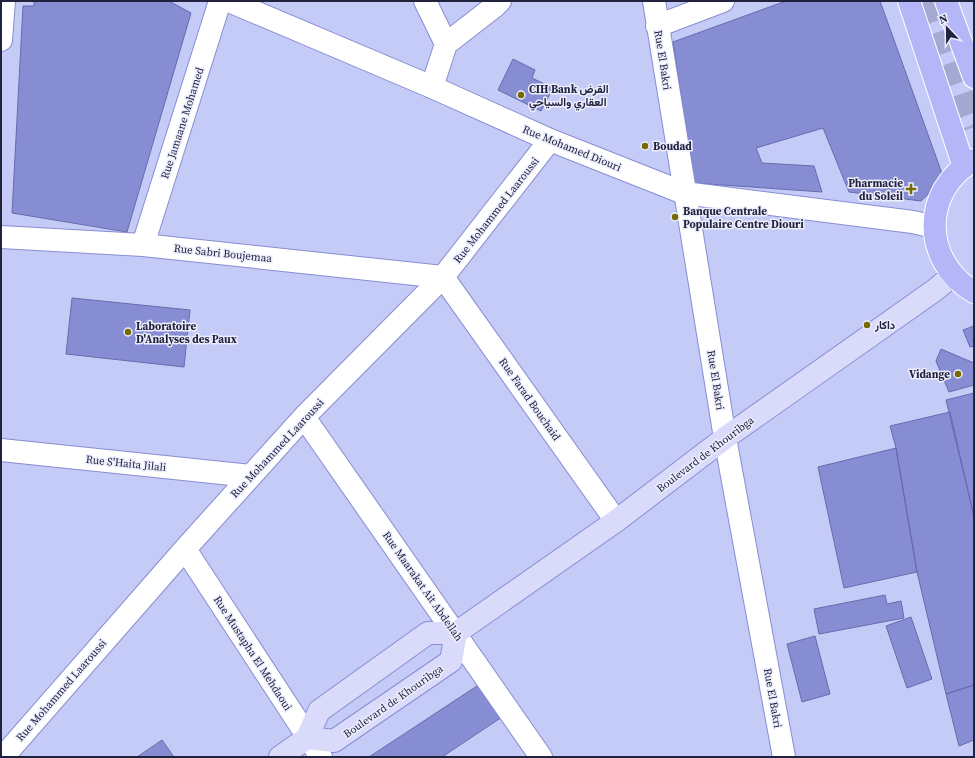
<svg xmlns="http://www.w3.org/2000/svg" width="975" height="758" viewBox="0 0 975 758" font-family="'Source Serif 4',Vazirmatn,serif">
  <rect width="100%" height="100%" fill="#c5cbf7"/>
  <path fill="#878dd2" stroke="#666bad" d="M 34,1 L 169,1 L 191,13 L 127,232 L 12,213 L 23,6 L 34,6 Z
    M 786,1 L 880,1 L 944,179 L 921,201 L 849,192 L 823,128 L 756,148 L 762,163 L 814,166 L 822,192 L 694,183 L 673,42 Z
    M 513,59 L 535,70 L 532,78 L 553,88 L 541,111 L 498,90 Z
    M 72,298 L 190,310 L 184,367 L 66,354 Z
    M 974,326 L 974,346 L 970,347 L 963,330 Z
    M 941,349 L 974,363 L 974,385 L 949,392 L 936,361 Z
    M 974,393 L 974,516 L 946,400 Z
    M 950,412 L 974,517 L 974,685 L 946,694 L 917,572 L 896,448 L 890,426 Z
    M 896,448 L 917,572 L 844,588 L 818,467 Z
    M 885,595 L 887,604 L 901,601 L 904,618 L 819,634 L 814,609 Z
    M 911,617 L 932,679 L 907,688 L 886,626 Z
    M 815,636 L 830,694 L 802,702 L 787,644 Z
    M 480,684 L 502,717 L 442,757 L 369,757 Z
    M 974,685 L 974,740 L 959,746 L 946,694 Z
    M 162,740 L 174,757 L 137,757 Z"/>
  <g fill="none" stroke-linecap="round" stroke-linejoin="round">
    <path stroke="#a4a9d2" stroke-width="22" stroke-dasharray="22 11" stroke-linecap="butt" d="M 927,1 L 974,127"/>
    <defs>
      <path id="minor" d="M 425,1 L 446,44
        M 654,1 L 725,438 L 784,757
        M 657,26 L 723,1
        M 432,87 L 446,44 L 495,6 L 500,1
        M 1,237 L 143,245 L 443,277 L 616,521
        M 143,245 L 220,1
        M 304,417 L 541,757
        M 1,450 L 251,476
        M 185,549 L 321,757
        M 3,757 L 185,549 L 304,417 L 443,277 L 550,140"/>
      <path id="tertiary" d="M 229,1 L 432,87 L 550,140 L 684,193 L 913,222 L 934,227
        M 1,40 L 4,1"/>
      <path id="secondary" d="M 307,738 L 334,741 L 451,661 L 456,633
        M 280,757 L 307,738 L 319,711 L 428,633 L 456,633 L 616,521 L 725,438 L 935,290 L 953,275"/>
      <path id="primary" d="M 909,1 L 964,167
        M 946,1 L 974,77
        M 974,160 C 921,191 922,261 974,292"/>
    </defs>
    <use href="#minor" stroke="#878dd2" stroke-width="24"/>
    <use href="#tertiary" stroke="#878dd2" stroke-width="24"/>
    <use href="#secondary" stroke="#878dd2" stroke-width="24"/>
    <use href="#primary" stroke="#fff" stroke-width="24"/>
    <use href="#minor" stroke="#fff" stroke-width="22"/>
    <use href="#tertiary" stroke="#fff" stroke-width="22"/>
    <use href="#secondary" stroke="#dadbfb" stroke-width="22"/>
    <use href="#primary" stroke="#b4b6f8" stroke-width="22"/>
  </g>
  <g fill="#786900" stroke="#eceefd" stroke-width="1.5">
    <circle cx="521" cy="95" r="4"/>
    <circle cx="645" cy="146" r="4"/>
    <path d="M909 183h4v4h4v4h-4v4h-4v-4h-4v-4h4z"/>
    <circle cx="675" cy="217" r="4"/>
    <circle cx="867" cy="325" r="4"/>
    <circle cx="128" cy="332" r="4"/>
    <circle cx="958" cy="374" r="4"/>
  </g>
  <g text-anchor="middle" stroke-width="3" stroke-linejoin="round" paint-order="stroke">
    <g font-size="11" fill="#21223e" stroke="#eceefd">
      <text transform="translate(663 60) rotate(81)" y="4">Rue El Bakri</text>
      <text transform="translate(182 123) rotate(-72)" y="4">Rue Jamaane Mohamed</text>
      <text transform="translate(572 148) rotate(22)" y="4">Rue Mohamed Diouri</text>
      <text transform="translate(496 210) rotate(-52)" y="4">Rue Mohammed Laaroussi</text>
      <text transform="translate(223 253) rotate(6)" y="4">Rue Sabri Boujemaa</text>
      <text transform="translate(716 380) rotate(81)" y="4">Rue El Bakri</text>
      <text transform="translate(530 399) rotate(55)" y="4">Rue Farad Bouchaid</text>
      <text transform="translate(277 448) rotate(-47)" y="4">Rue Mohammed Laaroussi</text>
      <text transform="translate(705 454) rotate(-37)" y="4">Boulevard de Khouribga</text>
      <text transform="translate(126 463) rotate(6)" y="4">Rue S'Haita Jilali</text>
      <text transform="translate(423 586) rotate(55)" y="4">Rue Maarakat Ait Abdellah</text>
      <text transform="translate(253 653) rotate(57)" y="4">Rue Mustapha El Mehdaoui</text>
      <text transform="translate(61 690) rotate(-49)" y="4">Rue Mohammed Laaroussi</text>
      <text transform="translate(773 698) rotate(80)" y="4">Rue El Bakri</text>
      <text transform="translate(393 701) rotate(-35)" y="4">Boulevard de Khouribga</text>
    </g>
    <g font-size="11" font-weight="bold" fill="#21223e" stroke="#eceefd" text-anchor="start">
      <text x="529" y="93">CIH Bank القرض<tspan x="529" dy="13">العقاري والسياحي</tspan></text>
      <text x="653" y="150">Boudad</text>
      <text x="903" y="187" text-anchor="end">Pharmacie<tspan x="903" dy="13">du Soleil</tspan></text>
      <text x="683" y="215">Banque Centrale<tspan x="683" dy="13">Populaire Centre Diouri</tspan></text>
      <text x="875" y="329">داكار</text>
      <text x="136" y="330">Laboratoire<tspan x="136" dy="13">D'Analyses des Paux</tspan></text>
      <text x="950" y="378" text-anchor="end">Vidange</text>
    </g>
  </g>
  <rect width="975" height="758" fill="none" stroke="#21223e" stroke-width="4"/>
  <g transform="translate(947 28) rotate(338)" stroke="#eceefd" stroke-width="3" paint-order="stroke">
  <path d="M0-3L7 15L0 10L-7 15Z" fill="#21223e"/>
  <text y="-6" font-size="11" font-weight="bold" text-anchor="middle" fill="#21223e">N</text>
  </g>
</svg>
